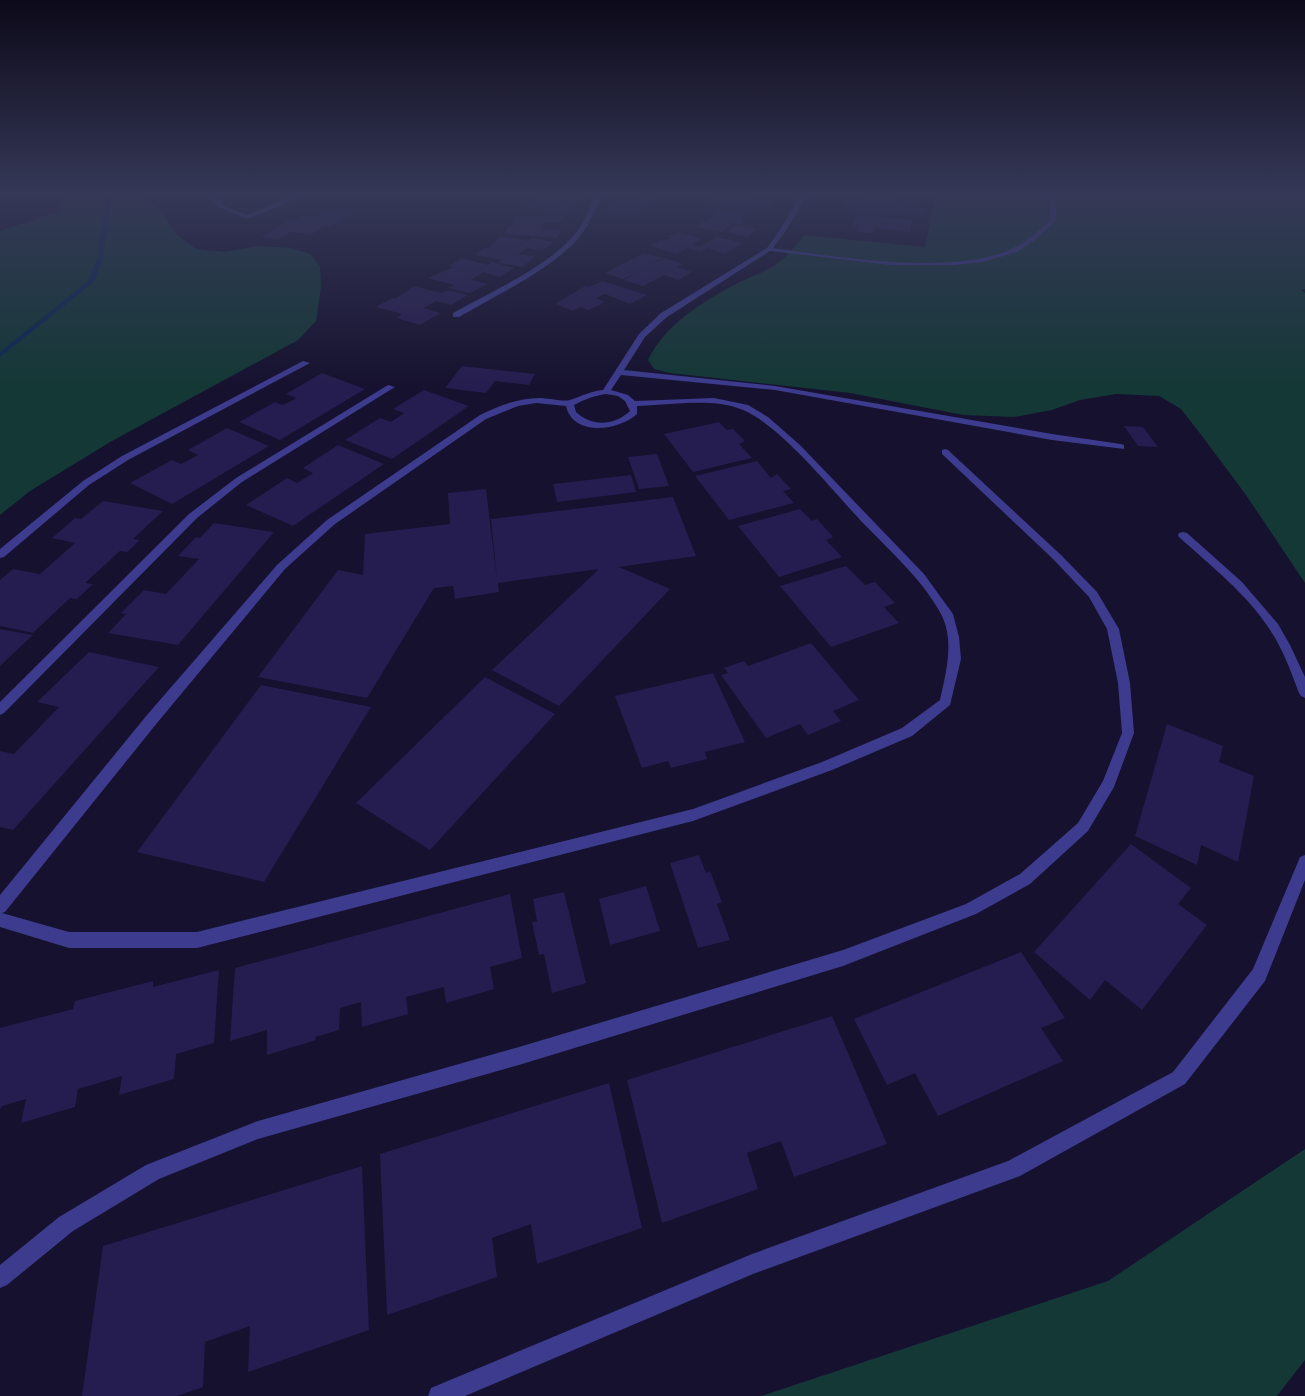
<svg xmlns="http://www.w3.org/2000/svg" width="1305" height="1396" viewBox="0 0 1305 1396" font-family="Arial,sans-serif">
  <rect width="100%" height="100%" fill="#15112e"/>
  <path fill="#143836" d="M 68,193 L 146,193 L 145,199 L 162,212 L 176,234 L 196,249 L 224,252 L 259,246 L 290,248 L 310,254 L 320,266 L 321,287 L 316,321 L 298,340 L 112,441 L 30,491 L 0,515 L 0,231 L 57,212 L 62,198 Z
    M 936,193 L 1305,193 L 1305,289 L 1301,290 L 1305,293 L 1305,583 L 1246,495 L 1202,436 L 1181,409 L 1159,396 L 1116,394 L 1080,400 L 1052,410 L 1014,417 L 963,415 L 850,393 L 670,373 L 654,369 L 648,360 C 666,323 704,301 740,282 C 753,276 767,271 778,263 C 789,255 796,245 804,235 L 925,247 Z
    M 1305,1149 L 1305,1360 L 1277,1396 L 761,1396 L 1108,1281 Z"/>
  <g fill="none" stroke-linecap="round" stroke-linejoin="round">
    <path fill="#0c2852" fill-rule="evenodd" d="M 107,193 L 113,193 L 103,259 L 94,282 L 0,357 L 0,352 L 88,281 L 97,259 Z"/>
  </g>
  <path fill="#251d4f" d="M 433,193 L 472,193 L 443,199 Z
    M 539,193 L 577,193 L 588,194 L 582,200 L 565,199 L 559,205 L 575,207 L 568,214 L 547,212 L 549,209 L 523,207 L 529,201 L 532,201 Z
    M 618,193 L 656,193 L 654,194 L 657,195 L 653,199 L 626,197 L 628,195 Z
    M 717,193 L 751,193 L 748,197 L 738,197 L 774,201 L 769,210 L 703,202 L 709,195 L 716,195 Z
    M 843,193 L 896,195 L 894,205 L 924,208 L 923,217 L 843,210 L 846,199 L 859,201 L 860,197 L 842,196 Z
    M 624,199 L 652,202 L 647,207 L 644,207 L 639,217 L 612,214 L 613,212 L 604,211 L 613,200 L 622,201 Z
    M 719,209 L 744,213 L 742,214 L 745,214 L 740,218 L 747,220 L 741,225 L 733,223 L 721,232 L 695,227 L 703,221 L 706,222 L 715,215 L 712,215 Z
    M 324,211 L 351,214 L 331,227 L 324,226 L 311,235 L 291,232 L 279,239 L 261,237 L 288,220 L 293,221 L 302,216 L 314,217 Z
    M 545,214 L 565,215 L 562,222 L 545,222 L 542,229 L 561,230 L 557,238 L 504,234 L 508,227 L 512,227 L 514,222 L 511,222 L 514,216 L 543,217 Z
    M 858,214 L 912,220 L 910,232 L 874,228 L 873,234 L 856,232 L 857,227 L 851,226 Z
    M 736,225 L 757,229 L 747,237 L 726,232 Z
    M 677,232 L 702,239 L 692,244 L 700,247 L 717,237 L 742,243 L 725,254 L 707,248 L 701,252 L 687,248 L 677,254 L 650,246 L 661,240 L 664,241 L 671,238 L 668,237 Z
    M 501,236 L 528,241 L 532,238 L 554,242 L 542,251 L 527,248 L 518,254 L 535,257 L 522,267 L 498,263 L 502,260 L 475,255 L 485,248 L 488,248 Z
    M 644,253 L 662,258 L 650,265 L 665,258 L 683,264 L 677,267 L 692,272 L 678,280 L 664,275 L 643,286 L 624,280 L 637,273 L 623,279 L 605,273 Z
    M 462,258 L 488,265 L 492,262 L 514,268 L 500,277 L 483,272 L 471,280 L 487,284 L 470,293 L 449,288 L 454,285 L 428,278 L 454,267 L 449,266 Z
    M 602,281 L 647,295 L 630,304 L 605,294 L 596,298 L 605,302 L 589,310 L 580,307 L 573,311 L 555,304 L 585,286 L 589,287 Z
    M 414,286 L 442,293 L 447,290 L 468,295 L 451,305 L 436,301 L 424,308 L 440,313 L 420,325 L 396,318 L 402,314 L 376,307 L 392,298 L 395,299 Z
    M 462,366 L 535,374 L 529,385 L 495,381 L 486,393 L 445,388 Z
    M 322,373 L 365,389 L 280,440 L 239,422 L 275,402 L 283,405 L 297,398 L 286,394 Z
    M 424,390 L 469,406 L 392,459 L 345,440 L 380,418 L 391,422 L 404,413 L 393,409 Z
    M 719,422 L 727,430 L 733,429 L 745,441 L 739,444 L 752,458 L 693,472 L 664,434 Z
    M 1124,426 L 1143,427 L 1158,447 L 1138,446 Z
    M 227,428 L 269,446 L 172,504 L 130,483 L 172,460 L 181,464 L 198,455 L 188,450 Z
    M 338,445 L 384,464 L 293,526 L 246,505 L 287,478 L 297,483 L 313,473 L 303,468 Z
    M 657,454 L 669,486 L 639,489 L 628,457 Z
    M 757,461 L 771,478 L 777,474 L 791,489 L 783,491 L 794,503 L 729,520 L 695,476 Z
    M 631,475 L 636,492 L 557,502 L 553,484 Z
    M 486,489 L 497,580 L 491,519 L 673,497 L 696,556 L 619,567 L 670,589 L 559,706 L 492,670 L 599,569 L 498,583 L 499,592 L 455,599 L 453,586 L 434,588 L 367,698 L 258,677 L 338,570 L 363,575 L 365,534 L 450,524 L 448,493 Z
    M 103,501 L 163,511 L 133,539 L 140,540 L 127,552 L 120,551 L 85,583 L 93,584 L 77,599 L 70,598 L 33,633 L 0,626 L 0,580 L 13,569 L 40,574 L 75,543 L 52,538 L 75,518 L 81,519 Z
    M 800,509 L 812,521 L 817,519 L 833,537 L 826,540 L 842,557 L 779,577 L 738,526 Z
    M 214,523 L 274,532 L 178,645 L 108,633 L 126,614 L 121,613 L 144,590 L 166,594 L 199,559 L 178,556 L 196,537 L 200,538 Z
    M 846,566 L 865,585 L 875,582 L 895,603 L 884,607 L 899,623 L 831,647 L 780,586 Z
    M 0,629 L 33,635 L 0,666 Z
    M 811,643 L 859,700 L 833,711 L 841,721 L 808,735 L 800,724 L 766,738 L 721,675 L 728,673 L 724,668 L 744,661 L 748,666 Z
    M 89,652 L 159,667 L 13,830 L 0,827 L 0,751 L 14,754 L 59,707 L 37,702 Z
    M 713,673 L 745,742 L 705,752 L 707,759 L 671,768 L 668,761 L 642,768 L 615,696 Z
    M 485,677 L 555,714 L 430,850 L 356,803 Z
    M 261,685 L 371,707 L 264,882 L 137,852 Z
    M 1167,724 L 1223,746 L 1219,762 L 1254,776 L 1238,862 L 1201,845 L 1197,865 L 1135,836 Z
    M 1131,844 L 1191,888 L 1178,904 L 1207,925 L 1142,1010 L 1105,980 L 1090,1000 L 1034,952 Z
    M 699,855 L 706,873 L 710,871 L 722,902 L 717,904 L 730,940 L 698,948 L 670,863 Z
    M 646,886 L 660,931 L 610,945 L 599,899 Z
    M 564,892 L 586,983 L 552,993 L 544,954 L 539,955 L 532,922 L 537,921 L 533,899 Z
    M 510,894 L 522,958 L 490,967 L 494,989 L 446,1003 L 444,987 L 406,997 L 408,1014 L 362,1027 L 361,1002 L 340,1008 L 339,1030 L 315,1037 L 316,1040 L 267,1055 L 267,1030 L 230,1041 L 235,968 Z
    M 1021,952 L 1065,1018 L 1041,1028 L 1063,1061 L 938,1116 L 915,1073 L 887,1085 L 854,1019 Z
    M 219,970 L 214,1043 L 176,1054 L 174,1079 L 119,1095 L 122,1076 L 78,1089 L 75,1107 L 21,1123 L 26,1099 L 2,1106 L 0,1110 L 0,1028 L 73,1009 L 75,1001 L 153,981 L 153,987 Z
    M 832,1016 L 887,1144 L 794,1177 L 781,1141 L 747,1153 L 758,1189 L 662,1223 L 627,1080 Z
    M 609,1083 L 642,1228 L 537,1264 L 531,1224 L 492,1238 L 497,1277 L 387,1315 L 380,1154 Z
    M 362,1166 L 369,1330 L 248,1372 L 250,1326 L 205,1342 L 203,1387 L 177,1396 L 82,1396 L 103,1246 Z"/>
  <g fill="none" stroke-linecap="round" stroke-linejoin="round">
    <path fill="#3c3b8e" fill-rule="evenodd" d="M 206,193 L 212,193 L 222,205 L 247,215 L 299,193 L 306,193 L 281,206 L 247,219 L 218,207 Z
      M 596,193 L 602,193 C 596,207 591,222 581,235 C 555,268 496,295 459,317 L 453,317 L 453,313 C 492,291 546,268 575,234 C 585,222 590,207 596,193 Z
      M 802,193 L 808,193 L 785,232 L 773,248 C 839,257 945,275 1007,251 C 1024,244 1038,232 1050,220 L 1050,193 L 1056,193 L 1056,220 L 1035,240 L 1017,252 L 983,262 L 954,265 L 890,265 L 770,251 L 667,317 L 645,337 L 624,370 L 775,386 L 1052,434 L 1121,444 L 1124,445 L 1124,449 L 1052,440 L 775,390 L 621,375 L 611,390 L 628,395 L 635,401 L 714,398 L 748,405 L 768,417 L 800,445 L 924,574 L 953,614 L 959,637 L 961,659 L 950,705 L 912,736 L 832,770 L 693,821 L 197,948 L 69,948 L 0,927 L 0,895 L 147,715 L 277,565 L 327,520 L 480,415 C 499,406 518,398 539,398 C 547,398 565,402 570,400 C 582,396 591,391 603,390 L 639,334 L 661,313 L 767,248 L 779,231 ZM 606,394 L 618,396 L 625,401 L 630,411 C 614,426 592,427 576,412 L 574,405 C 585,399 594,396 606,394 ZM 536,403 L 566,406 C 573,437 619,431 637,414 L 637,406 C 668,405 715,397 743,410 C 781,426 832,490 862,522 C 888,549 923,580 941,614 C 955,641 946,672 940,700 L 902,728 L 822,762 L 693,809 L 197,932 L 69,932 L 2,913 L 5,912 L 157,723 L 285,569 L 335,524 L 486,419 L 518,406 Z
      M 303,361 L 310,363 L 128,460 L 89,485 L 4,557 L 0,558 L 0,549 L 83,481 L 122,456 Z
      M 388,385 L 395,387 L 242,482 L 197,518 L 4,713 L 0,715 L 0,702 L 189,514 L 236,478 Z
      M 945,449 L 948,450 L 1061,555 L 1097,592 L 1119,629 L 1130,683 L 1134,733 L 1114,787 L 1088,831 L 1030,884 L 976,914 L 843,966 L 519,1065 L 258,1139 L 159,1179 L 73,1231 L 7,1285 L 0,1288 L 0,1265 L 59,1217 L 146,1165 L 258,1121 L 519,1047 L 843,950 L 966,904 L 1020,874 L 1078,823 L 1103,781 L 1122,733 L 1118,683 L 1107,629 L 1089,597 L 1053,559 L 942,454 L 942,450 Z
      M 1183,532 L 1187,533 L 1242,582 L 1278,624 L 1290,645 L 1305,677 L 1305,698 L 1301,696 L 1299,693 C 1291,672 1283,649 1270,630 C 1247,594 1211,566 1179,537 L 1178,535 L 1179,533 Z
      M 1305,855 L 1305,880 L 1265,981 L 1185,1084 L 1020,1176 L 753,1274 L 465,1396 L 428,1396 L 431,1388 L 752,1254 L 1008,1161 L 1173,1072 L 1253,969 L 1298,862 L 1300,857 Z"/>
  </g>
  <linearGradient id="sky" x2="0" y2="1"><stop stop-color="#0c0919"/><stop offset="0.5" stop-color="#353857"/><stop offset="1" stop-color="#353857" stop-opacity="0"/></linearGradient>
  <rect width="1305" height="388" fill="url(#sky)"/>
</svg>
